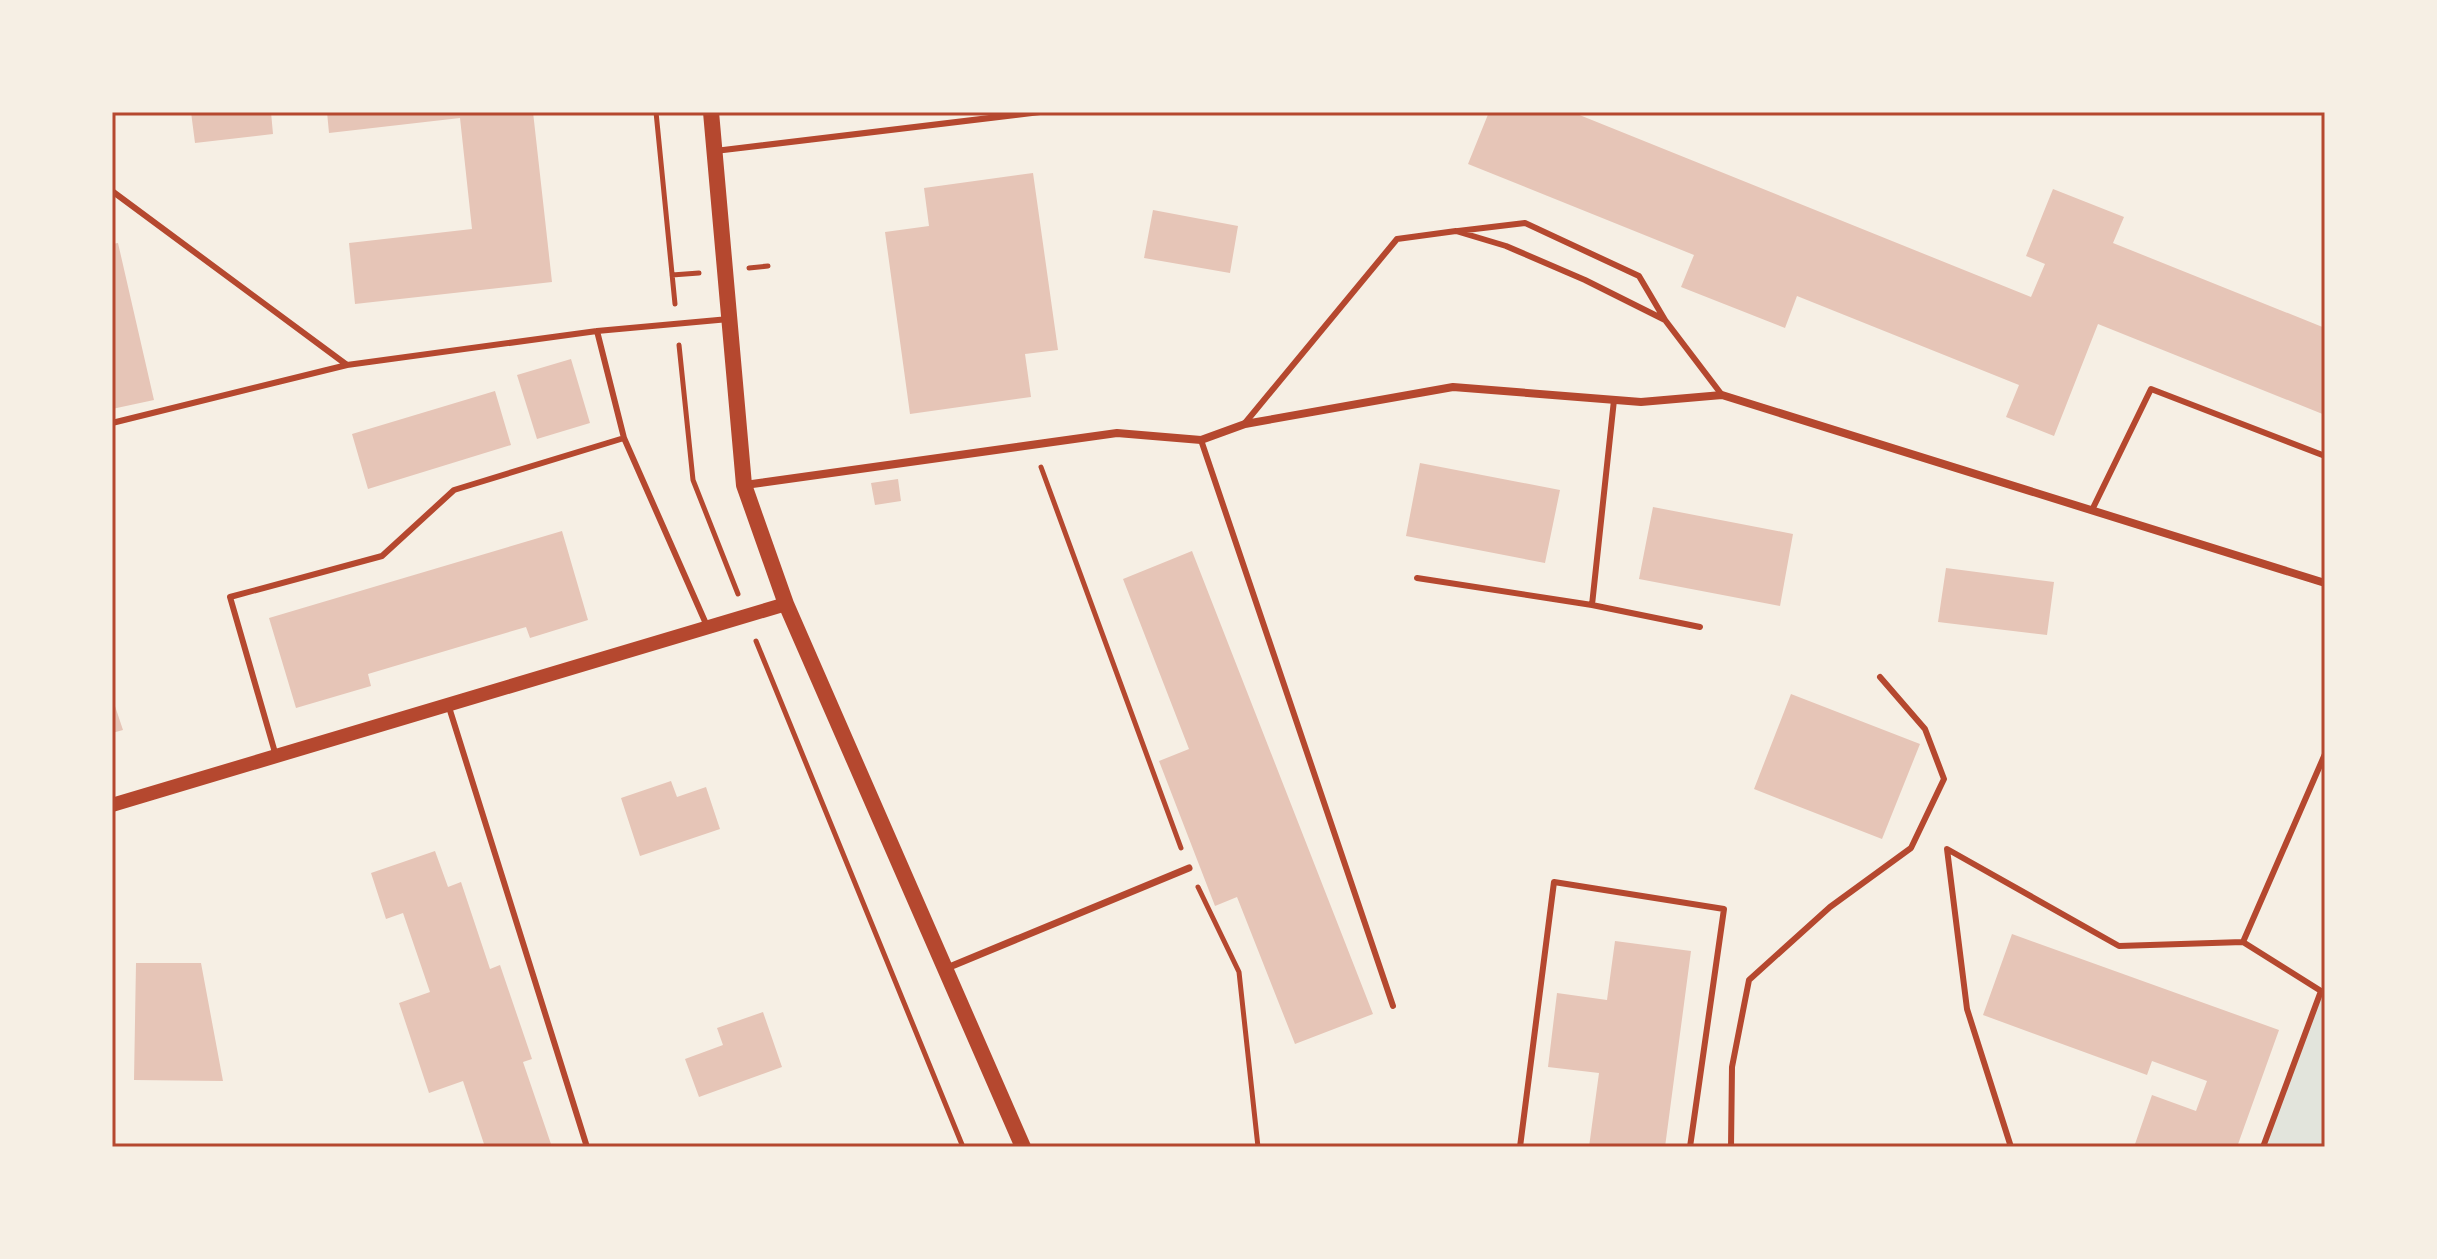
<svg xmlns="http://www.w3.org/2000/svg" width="2437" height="1259" viewBox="0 0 2437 1259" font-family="Raleway,sans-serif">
  <rect width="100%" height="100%" fill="#f6efe4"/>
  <path fill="#e2e4dc" d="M 2325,983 L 2325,1147 L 2263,1147 L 2321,991 Z"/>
  <path fill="#e6c5b7" d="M 191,112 L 271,112 L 273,134 L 195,143 Z
    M 327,112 L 533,112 L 552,282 L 355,304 L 349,243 L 472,229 L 460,118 L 329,133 Z
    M 1489,112 L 1572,112 L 2031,297 L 2045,264 L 2026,256 L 2053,189 L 2124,217 L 2113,243 L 2325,328 L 2325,415 L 2098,324 L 2054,436 L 2006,417 L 2019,385 L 1797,296 L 1785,328 L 1681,287 L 1694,255 L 1468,164 Z
    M 1033,173 L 1058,350 L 1025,354 L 1031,397 L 910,414 L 885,232 L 929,226 L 924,188 Z
    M 1153,210 L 1238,226 L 1230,273 L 1144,258 Z
    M 118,243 L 154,400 L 112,409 L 112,244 Z
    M 571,359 L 590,423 L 537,439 L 517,375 Z
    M 495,391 L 511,445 L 368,489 L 352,434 Z
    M 1420,463 L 1560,490 L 1545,563 L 1406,536 Z
    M 898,479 L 901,501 L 875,505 L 871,483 Z
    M 1653,507 L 1793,534 L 1780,606 L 1639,579 Z
    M 562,531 L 588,620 L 530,638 L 526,627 L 368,674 L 371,686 L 296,708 L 269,618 Z
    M 1192,551 L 1373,1014 L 1295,1044 L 1237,897 L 1215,906 L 1159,761 L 1189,749 L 1123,579 Z
    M 1946,568 L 2054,582 L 2047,635 L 1938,622 Z
    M 1791,694 L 1920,744 L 1882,839 L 1754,789 Z
    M 112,697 L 123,730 L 112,733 Z
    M 671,781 L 677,797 L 706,787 L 720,829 L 640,856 L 621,798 Z
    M 435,851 L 448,887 L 461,882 L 490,969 L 500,965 L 532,1059 L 523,1062 L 552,1147 L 485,1147 L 463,1081 L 429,1093 L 399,1003 L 430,992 L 403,913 L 386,919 L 371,873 Z
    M 2012,934 L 2279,1030 L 2237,1147 L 2134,1147 L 2152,1095 L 2196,1111 L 2207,1081 L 2152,1061 L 2147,1075 L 1983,1015 Z
    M 1615,941 L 1691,951 L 1665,1147 L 1589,1147 L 1599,1073 L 1548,1067 L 1557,993 L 1607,1000 Z
    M 136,963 L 201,963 L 223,1081 L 134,1080 Z
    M 763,1012 L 782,1067 L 699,1097 L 685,1059 L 723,1045 L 717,1028 Z"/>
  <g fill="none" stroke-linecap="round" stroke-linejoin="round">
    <path stroke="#b5482f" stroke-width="5" d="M 656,112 L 675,304
      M 749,268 L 768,266
      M 672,275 L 699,273
      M 679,345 L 693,480 L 738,594
      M 1041,467 L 1181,848
      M 756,641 L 963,1147
      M 1198,887 L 1239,972 L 1258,1147"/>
    <path stroke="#b5482f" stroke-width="6" d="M 715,151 L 1040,112
      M 112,191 L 347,365 L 597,331 L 729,319
      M 1458,231 L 1525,223 L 1639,276 L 1665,320
      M 597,331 L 624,438 L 707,626
      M 112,423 L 347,365
      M 1245,423 L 1397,239 L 1456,231 L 1506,246 L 1585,280 L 1665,320 L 1722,395
      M 1201,440 L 1393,1006
      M 2092,510 L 2151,389 L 2325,456
      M 1417,578 L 1592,605 L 1614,400
      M 1592,605 L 1700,627
      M 448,704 L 587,1147
      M 276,756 L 230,597 L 382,556 L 454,490 L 624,438
      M 2243,942 L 2325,754
      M 1520,1147 L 1554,882 L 1724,909 L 1690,1147
      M 1731,1147 L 1732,1067 L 1749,980 L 1830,907 L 1911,848 L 1944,779 L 1925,729 L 1880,677
      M 2011,1147 L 1967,1009 L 1947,849 L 2119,946 L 2243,942 L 2321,991 L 2263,1147"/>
    <path stroke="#b5482f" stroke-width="7" d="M 947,968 L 1189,868"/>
    <path stroke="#b5482f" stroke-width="8" d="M 745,485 L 1117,433 L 1201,440 L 1245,424 L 1453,387 L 1641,402 L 1722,395 L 2325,583"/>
    <path stroke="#b5482f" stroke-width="14" d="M 112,805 L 786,604"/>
    <path stroke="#b5482f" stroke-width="16" d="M 711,112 L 744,485 L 786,604 L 1023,1147"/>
  </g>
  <rect width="2437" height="1259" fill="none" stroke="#f6efe4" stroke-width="228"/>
  <rect x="114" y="114" width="2209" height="1031" fill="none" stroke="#b5482f" stroke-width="3"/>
</svg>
